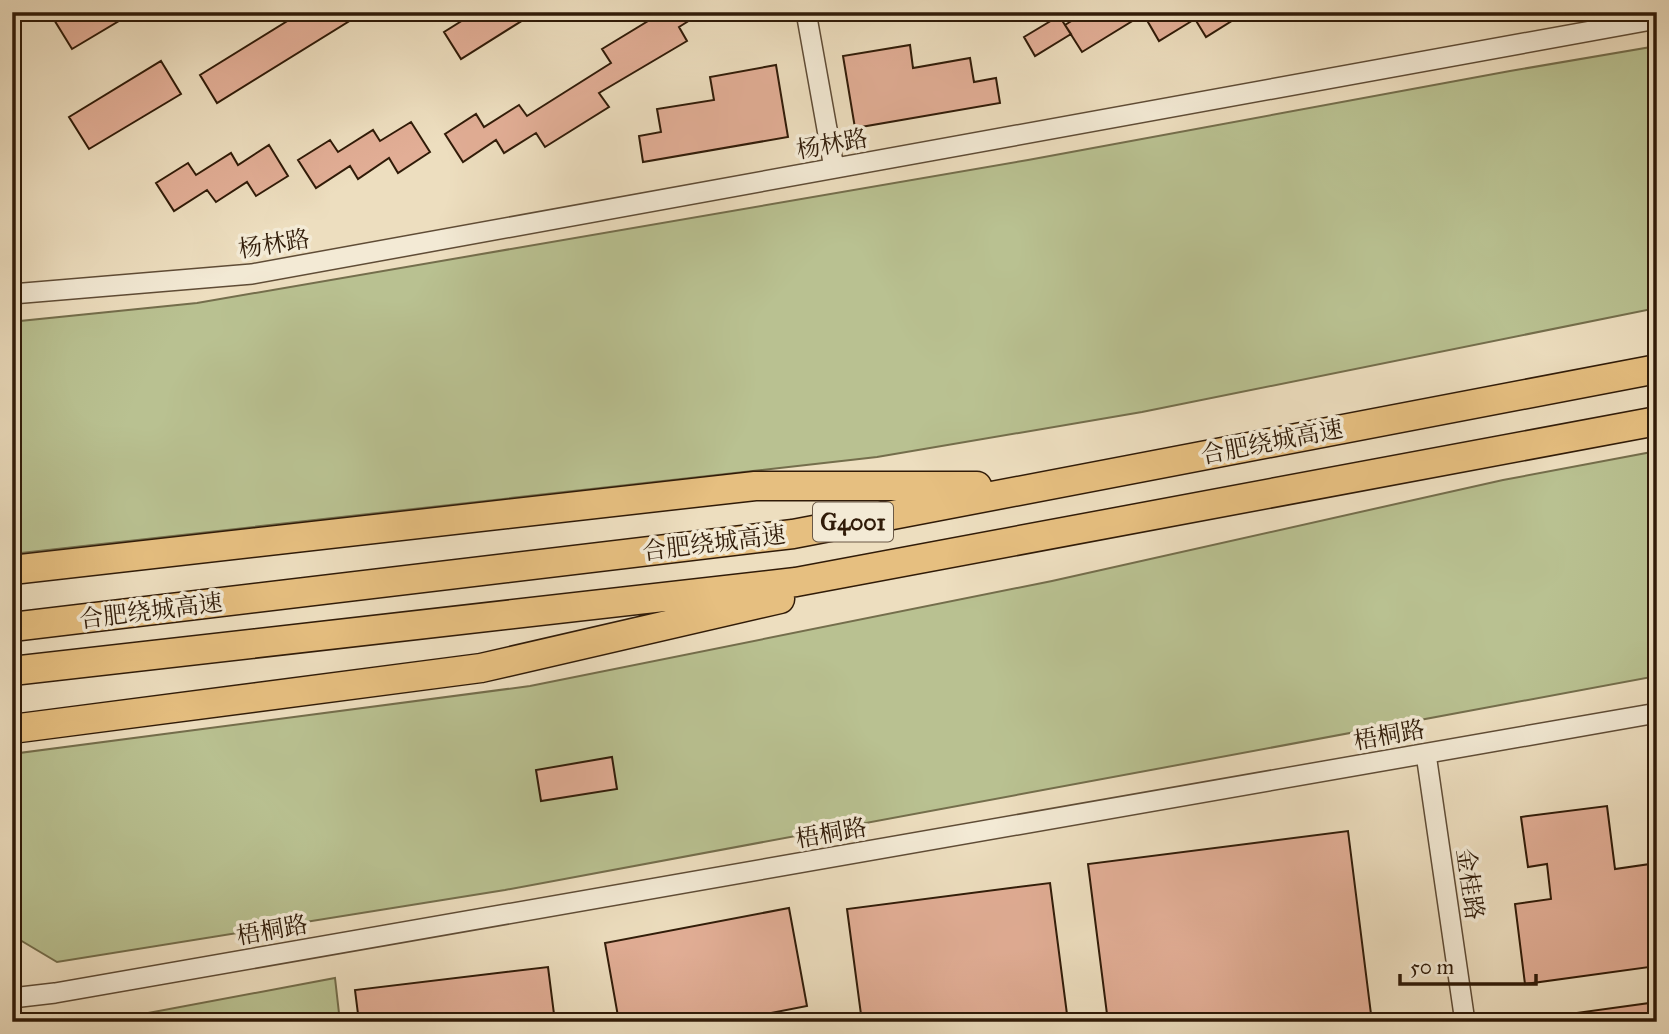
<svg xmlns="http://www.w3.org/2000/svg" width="1669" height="1034" viewBox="0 0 1669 1034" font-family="'IM FELL Great Primer','Noto Serif SC',serif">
  <rect width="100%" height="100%" fill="#eddebf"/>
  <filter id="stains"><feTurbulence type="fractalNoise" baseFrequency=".00286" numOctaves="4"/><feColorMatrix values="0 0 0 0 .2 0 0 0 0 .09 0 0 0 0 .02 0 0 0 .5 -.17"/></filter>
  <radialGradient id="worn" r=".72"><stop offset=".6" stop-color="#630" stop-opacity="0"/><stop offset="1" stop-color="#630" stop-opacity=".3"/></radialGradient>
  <path fill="#b9c191" stroke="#746e4c" stroke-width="2" d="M 1657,46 L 1657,308 L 1142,412 L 877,457 L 12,554 L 12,332 L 20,321 L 197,303 L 1028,160 L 1510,71 Z
    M 1657,451 L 1657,676 L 505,890 L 57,962 L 15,937 L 12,878 L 12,754 L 530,686 L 1052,581 L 1503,480 Z
    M 335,978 L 340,1022 L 100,1022 Z"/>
  <path fill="#e2ae96" stroke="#301b08" stroke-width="2" d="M 62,12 L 134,12 L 72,49 L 53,18 Z
    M 302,12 L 364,12 L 217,103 L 200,75 Z
    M 476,12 L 536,12 L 461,59 L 444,32 Z
    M 663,12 L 703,12 L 679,27 L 687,41 L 599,93 L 609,107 L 545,147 L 536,133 L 504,153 L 496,140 L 463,162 L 445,134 L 476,114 L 484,127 L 519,105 L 527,116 L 611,63 L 602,49 Z
    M 1086,12 L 1147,12 L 1082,52 L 1065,25 Z
    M 1164,12 L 1246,12 L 1206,37 L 1195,19 L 1159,41 L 1148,22 Z
    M 1059,16 L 1071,34 L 1035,56 L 1024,37 Z
    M 910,45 L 913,68 L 970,58 L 974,82 L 996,78 L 1000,103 L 855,128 L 843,56 Z
    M 161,61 L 181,94 L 89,149 L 69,117 Z
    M 776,65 L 788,137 L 643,162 L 639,136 L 661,132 L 657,109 L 714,100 L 710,77 Z
    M 411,122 L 430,152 L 398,173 L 389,158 L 358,179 L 350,166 L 316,188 L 298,160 L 330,140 L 338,152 L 373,130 L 380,141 Z
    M 269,145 L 288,176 L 256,196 L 247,182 L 216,202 L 207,190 L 174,211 L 156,183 L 188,163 L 196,175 L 231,153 L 238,165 Z
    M 612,757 L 617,789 L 541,801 L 536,770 Z
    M 1607,806 L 1615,869 L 1657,863 L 1657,966 L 1525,984 L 1515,904 L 1551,899 L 1547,864 L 1528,867 L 1521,817 Z
    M 1348,831 L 1372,1022 L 1108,1022 L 1088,864 Z
    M 1050,883 L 1068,1022 L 862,1022 L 847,909 Z
    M 789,908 L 807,1006 L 725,1022 L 619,1022 L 605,943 Z
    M 548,967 L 555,1022 L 359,1022 L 355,990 Z
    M 1657,1002 L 1657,1022 L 1577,1022 L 1576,1013 Z"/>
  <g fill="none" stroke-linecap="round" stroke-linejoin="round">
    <defs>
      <path id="minor" d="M 806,12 L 834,168
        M 12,294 L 252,274 L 1657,19
        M 1426,754 L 1465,1022
        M 12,998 L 55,993 L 1657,713"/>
      <path id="highway" d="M 12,570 L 755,486 L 977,486
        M 12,627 L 793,534 L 1657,369
        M 12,671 L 796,582 L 1657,421
        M 12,729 L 481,668 L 780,599"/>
    </defs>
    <use href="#minor" stroke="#5f4c36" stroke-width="22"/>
    <use href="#highway" stroke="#301b08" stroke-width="31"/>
    <use href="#minor" stroke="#f3ead5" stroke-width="19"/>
    <use href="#highway" stroke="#e6bf80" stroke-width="28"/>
  </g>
  <g text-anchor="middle" stroke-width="7" stroke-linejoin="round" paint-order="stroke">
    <rect fill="#f3ead5" stroke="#6a5946" stroke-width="2" x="813" y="502.5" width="80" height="39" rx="5"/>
    <g font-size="23" font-weight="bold" fill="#301b08">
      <text x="853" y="530">G4001</text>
    </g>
    <g font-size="24" fill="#301b08" stroke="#f3ead5">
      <text transform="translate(832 144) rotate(-10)" y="8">杨林路</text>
      <text transform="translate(274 244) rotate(-9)" y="8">杨林路</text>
      <text transform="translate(1272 442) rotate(-11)" y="8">合肥绕城高速</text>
      <text transform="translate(714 543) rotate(-7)" y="8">合肥绕城高速</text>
      <text transform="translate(151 611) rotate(-7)" y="8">合肥绕城高速</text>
      <text transform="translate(1389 735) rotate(-10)" y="8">梧桐路</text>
      <text transform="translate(831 833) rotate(-10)" y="8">梧桐路</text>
      <text transform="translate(1470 884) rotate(82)" y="8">金桂路</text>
      <text transform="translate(272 930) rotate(-10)" y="8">梧桐路</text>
    </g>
  </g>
  <rect width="1669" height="1034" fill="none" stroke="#eddebf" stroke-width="42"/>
  <rect x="14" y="14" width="1641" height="1006" fill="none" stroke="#301b08" stroke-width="3.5"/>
  <rect x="21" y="21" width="1627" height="992" fill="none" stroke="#301b08" stroke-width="2"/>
  <path d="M1400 974v10h136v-10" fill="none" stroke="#301b08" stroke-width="3.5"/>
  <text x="1410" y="974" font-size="21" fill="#301b08" stroke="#f3ead5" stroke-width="5" paint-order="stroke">50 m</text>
  <rect width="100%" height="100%" filter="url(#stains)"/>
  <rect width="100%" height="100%" fill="url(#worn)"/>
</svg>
